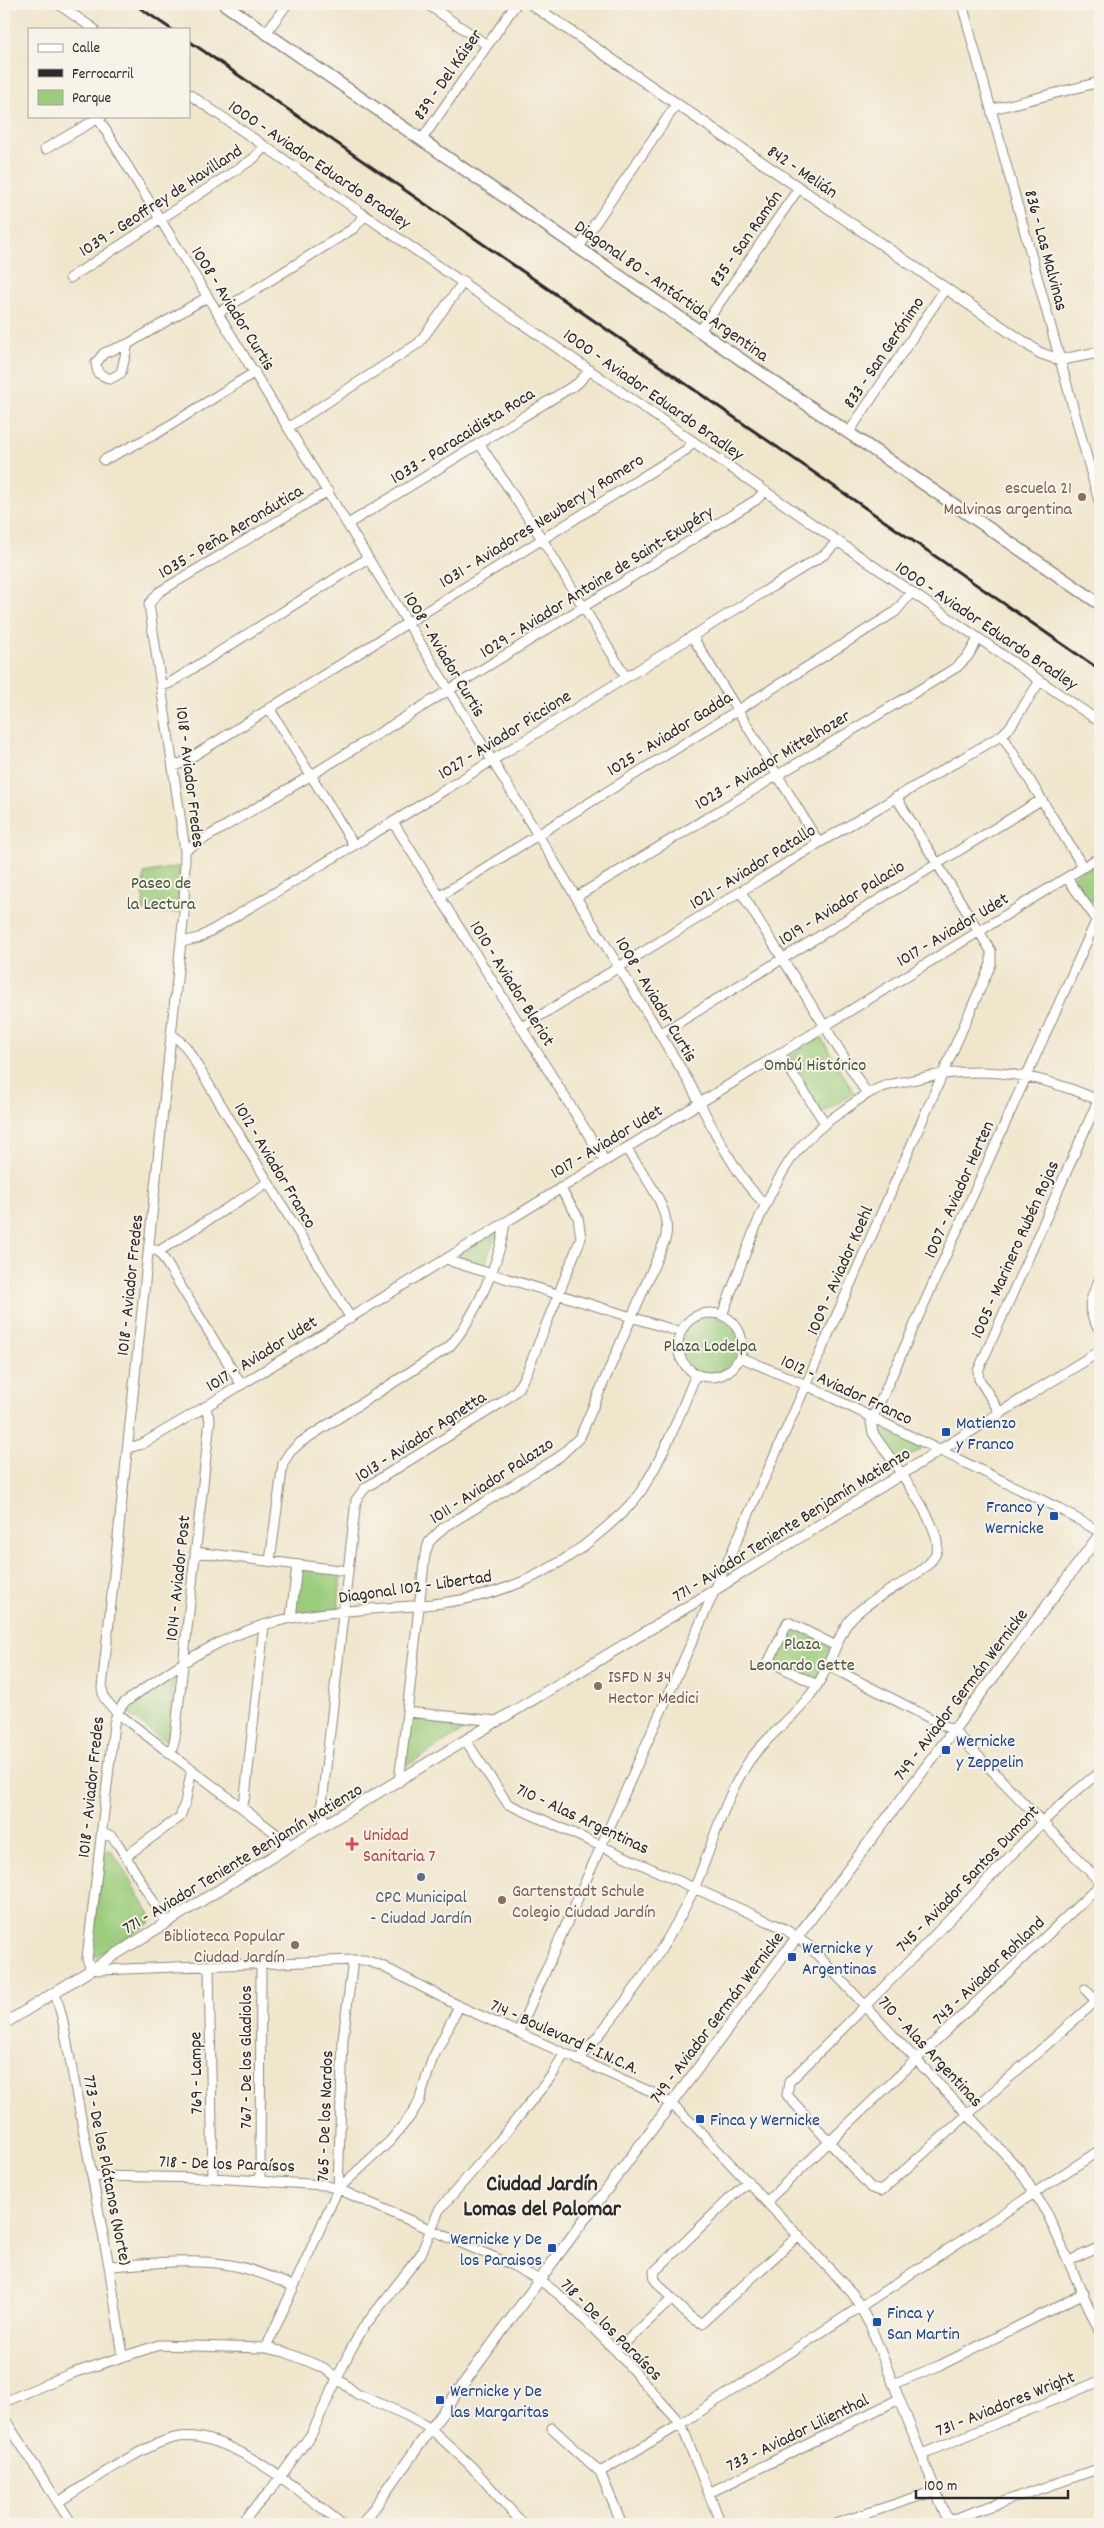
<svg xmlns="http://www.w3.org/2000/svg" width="1104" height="2528" viewBox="0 0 1104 2528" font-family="Dekko,sans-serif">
  <rect width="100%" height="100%" fill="#f7f3e8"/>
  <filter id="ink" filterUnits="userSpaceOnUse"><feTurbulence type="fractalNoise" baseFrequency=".02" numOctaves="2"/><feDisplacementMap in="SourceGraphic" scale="10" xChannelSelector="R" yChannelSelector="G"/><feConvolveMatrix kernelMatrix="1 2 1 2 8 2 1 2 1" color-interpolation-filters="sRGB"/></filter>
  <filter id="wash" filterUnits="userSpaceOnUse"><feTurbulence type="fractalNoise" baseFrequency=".0096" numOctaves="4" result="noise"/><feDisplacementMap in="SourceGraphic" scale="20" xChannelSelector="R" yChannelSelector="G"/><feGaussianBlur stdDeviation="1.12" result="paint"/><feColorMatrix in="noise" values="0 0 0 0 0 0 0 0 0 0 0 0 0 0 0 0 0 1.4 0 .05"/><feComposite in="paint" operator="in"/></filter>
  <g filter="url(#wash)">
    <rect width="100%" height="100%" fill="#f0e6cc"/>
    <path fill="#9bcd7c" stroke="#637c54" d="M 1100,859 L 1100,887 L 1092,902 L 1070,878 Z
      M 180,866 L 179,913 L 143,911 L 144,873 Z
      M 821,1037 L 854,1093 L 822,1113 L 787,1057 Z
      M 497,1230 L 484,1267 L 457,1258 Z
      M682 1345a28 28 0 1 1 56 0a28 28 0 1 1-56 0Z
      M 876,1425 L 922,1449 L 899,1463 L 877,1432 Z
      M 299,1567 L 341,1572 L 338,1610 L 294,1616 Z
      M 788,1622 L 836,1646 L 817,1685 L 769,1661 Z
      M 170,1675 L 174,1676 L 167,1740 L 161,1739 L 129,1714 L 129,1709 Z
      M 410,1718 L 479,1721 L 406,1766 Z
      M 107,1850 L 113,1852 L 151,1916 L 150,1923 L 95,1957 L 91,1955 L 104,1856 Z"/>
  </g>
  <g filter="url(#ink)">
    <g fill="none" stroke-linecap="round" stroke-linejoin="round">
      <defs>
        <path id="minor" d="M 58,4 L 94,29
          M 427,4 L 487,45
          M 962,4 L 1100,505
          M 266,33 L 287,4
          M 189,94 L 1100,722
          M 993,109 L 1100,82
          M 98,118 L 660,1034 C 671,1054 685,1073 695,1094 C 710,1123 741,1186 766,1204
          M 422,139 L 516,4
          M 45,149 L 102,116
          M 579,247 L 676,105
          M 70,278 L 253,159 L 265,146
          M 218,313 L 354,228 L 365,215
          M 700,331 L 799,188
          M 128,344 L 121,373 L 110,379 L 98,373 L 96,363 L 104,353 L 128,344 L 207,297
          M 289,427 L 419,343 L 464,281
          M 849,432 L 945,289
          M 479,443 L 542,539 L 626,677
          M 104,460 L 156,434 L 255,372
          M 348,524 L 578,383 L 590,370
          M 692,636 L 819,843
          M 1040,681 L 1010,727 L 1002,735 L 1083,867
          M 162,686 L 170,683 L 368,558
          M 269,708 L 354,845
          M 174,766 L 182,763 L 686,450 L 693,441
          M 393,822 L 605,1161
          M 185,850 L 310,776 L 756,500 L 765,491
          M 1067,878 L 1097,920
          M 741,892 L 867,1094
          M 440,896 L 895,612 L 911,593
          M 576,897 L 957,667 L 968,656 L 978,639
          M 182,942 L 199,938 L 393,822 L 825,554 L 837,542
          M 522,1027 L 819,843 L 1002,735
          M 171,1033 L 186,1047 L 350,1317
          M 660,1034 L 1041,800
          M 779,1053 L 825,1123
          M 150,1249 L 159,1251 L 241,1384
          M 159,1251 L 267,1183
          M 447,1258 L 453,1262 L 680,1332
          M 1100,1278 C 1089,1304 1085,1307 1100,1331
          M678 1345a32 32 0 1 1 64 0a32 32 0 1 1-64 0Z
          M 722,1315 C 743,1263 759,1206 791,1159 C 805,1139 823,1124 844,1110 C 854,1103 864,1095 875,1090 C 886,1084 900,1083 912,1080 C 977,1064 1040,1073 1100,1101
          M 740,1357 L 806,1385 L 1058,1508 L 1100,1532
          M 696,1374 C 680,1414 665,1454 641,1491 C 631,1506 616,1519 602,1531 C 555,1572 504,1595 442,1603 C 393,1609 341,1609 292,1618 C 228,1630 175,1666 124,1703 L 117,1713 L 114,1724 L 87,1959 L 91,1969 L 101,1970 L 353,1960 L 364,1960 L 380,1965 L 459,2006 L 653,2093 L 671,2104 L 694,2125 L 853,2294 L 870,2325 L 949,2524
          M 1000,1413 L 979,1379 L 978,1371 L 1100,1096
          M 128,1448 L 142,1444 L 205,1407 L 1100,857
          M 195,1552 L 347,1571
          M 270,1561 L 283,1463 L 290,1452 L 301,1442 L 449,1347 C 474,1319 501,1260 505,1222
          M 291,1618 L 297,1565
          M 827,1665 L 953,1730 L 1100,1882
          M 817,1685 L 769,1661 L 788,1622 L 836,1646
          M 407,1712 L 497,1721
          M 466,1741 L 508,1804 L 785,1929 L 809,1946 L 1019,2169 L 1048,2215 L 1100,2333
          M 171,1753 L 175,1738 L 210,1420 L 205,1407
          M 1100,1772 C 1055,1805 1017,1850 978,1890 C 916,1955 853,2019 789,2082 L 787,2095 L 871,2188 L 881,2191 L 1096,2001 L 1100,2003
          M 399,1782 L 425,1555 L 429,1542 L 443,1528 L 559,1457 L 580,1437 L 665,1240 C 674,1209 642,1174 626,1148
          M 241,1806 L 245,1797 L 264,1626
          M 325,1824 L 321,1812 L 356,1500 L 365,1488 L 501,1403 L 517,1390 L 527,1372 L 581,1238 L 578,1217 L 560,1188
          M 102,1834 L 111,1836 L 118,1844 L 166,1922
          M 291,1845 L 117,1713 L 104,1698 L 102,1688 L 184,913 L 185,850 L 149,604 L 159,592 L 328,491
          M 126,1856 L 180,1817 L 185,1803 L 192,1769
          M 209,1967 L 213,2178
          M 1085,1989 L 1096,2001
          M 55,1992 L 62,2017 L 109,2266 L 123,2356
          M 518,2033 L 806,1385 L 991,964 L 991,951 L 896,797
          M 578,2060 C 623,2007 663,1955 693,1891 C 711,1851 721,1807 744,1769 C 761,1740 791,1721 811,1694 C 826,1675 833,1650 844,1629 C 861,1595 930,1579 937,1550 C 943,1526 888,1456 873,1433 L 871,1422 L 1100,912
          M 92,2176 L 213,2178 L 324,2185 L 338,2189 L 514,2266 L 541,2281 L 562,2297 L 616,2351 L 681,2424 L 721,2524
          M 260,2180 L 261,1965
          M 748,2181 L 654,2272 L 655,2280 C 664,2290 690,2322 702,2323 L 799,2235
          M 338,2189 L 390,2141 L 409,2118 L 419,2102 L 432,2060 L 459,2006
          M 767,2201 L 1100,1885
          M 1069,2261 L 1100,2247
          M 109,2266 C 145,2264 195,2258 230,2265 C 252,2269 272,2277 292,2286
          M 266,2348 L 338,2189 L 343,2039 L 353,1960
          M 616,2351 L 672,2299
          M 893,2384 L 941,2365 L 1084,2293
          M 4,2402 L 70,2374 L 159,2345 L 266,2348 L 285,2352 L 324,2368 L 357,2394 L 406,2415 L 431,2429 L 471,2466 L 523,2524
          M 4,2418 L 72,2524
          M 552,2428 L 600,2472 L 622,2524
          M 922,2454 L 1100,2381
          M 600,2472 L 681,2424 L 1100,2150
          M 709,2493 L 899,2399
          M 58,2502 C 88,2484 141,2446 174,2438 C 226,2426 303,2494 342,2524
          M 948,2521 L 1100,2468
          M 240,2524 L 270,2491 L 312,2433 L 349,2353 L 363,2328 L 421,2254 L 439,2210 L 499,2141 L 553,2074 L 564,2054
          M 835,2524 L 935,2491"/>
        <path id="tertiary" d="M 531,4 L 1040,353 L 1060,360 L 1100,352
          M 4,2024 L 291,1845 L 692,1604 L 1100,1351
          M 363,2524 C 600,2188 856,1865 1100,1534"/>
        <path id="secondary" d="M 224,4 L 746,363 L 1100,604"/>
      </defs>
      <use href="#minor" stroke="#8e887c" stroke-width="11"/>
      <use href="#tertiary" stroke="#8e887c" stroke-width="12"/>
      <use href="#secondary" stroke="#8e887c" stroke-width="14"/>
      <use href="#minor" stroke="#fff" stroke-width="9"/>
      <use href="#tertiary" stroke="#fff" stroke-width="10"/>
      <use href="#secondary" stroke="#fff" stroke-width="11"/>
      <path stroke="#2b2b2b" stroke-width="3" d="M 134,4 L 171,29
        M 189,41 L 1100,670"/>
    </g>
  </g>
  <g fill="#8d6e63" stroke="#f7f3e8" stroke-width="2">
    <circle cx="1082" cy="497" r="5"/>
    <circle cx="598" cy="1686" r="5"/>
    <circle cx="502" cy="1900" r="5"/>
    <circle cx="295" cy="1945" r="5"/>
  </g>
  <g fill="#1a4fb4" stroke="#f7f3e8" stroke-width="2">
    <rect x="941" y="1427" width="10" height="10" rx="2.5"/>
    <rect x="1049" y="1511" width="10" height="10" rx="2.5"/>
    <rect x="941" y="1745" width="10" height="10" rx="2.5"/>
    <rect x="787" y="1952" width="10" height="10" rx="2.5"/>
    <rect x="695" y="2114" width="10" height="10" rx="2.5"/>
    <rect x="547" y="2243" width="10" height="10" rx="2.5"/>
    <rect x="872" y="2317" width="10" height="10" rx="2.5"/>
    <rect x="435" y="2395" width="10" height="10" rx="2.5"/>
  </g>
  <path fill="#e0444e" stroke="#f7f3e8" stroke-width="2" d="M349.5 1836.5h5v5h5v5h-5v5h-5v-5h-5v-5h5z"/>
  <circle fill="#5c6f8a" stroke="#f7f3e8" stroke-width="2" cx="421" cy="1877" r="5"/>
  <g text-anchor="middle" stroke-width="4" stroke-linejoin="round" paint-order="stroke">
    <g font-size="18" fill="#2b2b2b" stroke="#f7f3e8">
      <text transform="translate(447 74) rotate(-55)" y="6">839 - Del Káiser</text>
      <text transform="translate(320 164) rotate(34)" y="6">1000 - Aviador Eduardo Bradley</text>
      <text transform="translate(803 171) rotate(34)" y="6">842 - Melián</text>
      <text transform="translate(160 200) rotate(-33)" y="6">1039 - Geoffrey de Havilland</text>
      <text transform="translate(745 238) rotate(-55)" y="6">835 - San Ramón</text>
      <text transform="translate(1047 250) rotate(75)" y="6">836 - Las Malvinas</text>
      <text transform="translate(672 290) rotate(35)" y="6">Diagonal 80 - Antártida Argentina</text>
      <text transform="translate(234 308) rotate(58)" y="6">1008 - Aviador Curtis</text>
      <text transform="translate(883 352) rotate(-56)" y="6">833 - San Gerónimo</text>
      <text transform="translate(654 394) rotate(35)" y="6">1000 - Aviador Eduardo Bradley</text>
      <text transform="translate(462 435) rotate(-32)" y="6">1033 - Paracaidista Roca</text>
      <text transform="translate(541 520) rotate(-32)" y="6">1031 - Aviadores Newbery y Romero</text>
      <text transform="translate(230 531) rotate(-31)" y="6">1035 - Peña Aeronáutica</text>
      <text transform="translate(596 581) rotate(-32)" y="6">1029 - Aviador Antoine de Saint-Exupéry</text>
      <text transform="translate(987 625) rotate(34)" y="6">1000 - Aviador Eduardo Bradley</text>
      <text transform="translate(445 654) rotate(59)" y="6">1008 - Aviador Curtis</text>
      <text transform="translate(669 733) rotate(-32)" y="6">1025 - Aviador Gadda</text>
      <text transform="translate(504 734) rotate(-32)" y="6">1027 - Aviador Piccione</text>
      <text transform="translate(772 759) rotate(-31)" y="6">1023 - Aviador Mittelhozer</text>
      <text transform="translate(191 777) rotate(83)" y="6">1018 - Aviador Fredes</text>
      <text transform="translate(752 866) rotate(-32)" y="6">1021 - Aviador Patallo</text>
      <text transform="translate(841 902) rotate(-32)" y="6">1019 - Aviador Palacio</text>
      <text transform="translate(952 929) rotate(-31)" y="6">1017 - Aviador Udet</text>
      <text transform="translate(513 983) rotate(58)" y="6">1010 - Aviador Bleriot</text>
      <text transform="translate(657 999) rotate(59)" y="6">1008 - Aviador Curtis</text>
      <text transform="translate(606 1141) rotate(-31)" y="6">1017 - Aviador Udet</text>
      <text transform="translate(276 1165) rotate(59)" y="6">1012 - Aviador Franco</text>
      <text transform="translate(958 1189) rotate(-66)" y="6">1007 - Aviador Herten</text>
      <text transform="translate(1014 1249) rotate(-66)" y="6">1005 - Marinero Rubén Rojas</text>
      <text transform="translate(839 1270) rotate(-66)" y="6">1009 - Aviador Koehl</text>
      <text transform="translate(129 1285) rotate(-84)" y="6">1018 - Aviador Fredes</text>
      <text transform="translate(261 1353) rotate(-32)" y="6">1017 - Aviador Udet</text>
      <text transform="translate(847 1389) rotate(25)" y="6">1012 - Aviador Franco</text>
      <text transform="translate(420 1436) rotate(-33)" y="6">1013 - Aviador Agnetta</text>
      <text transform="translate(491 1480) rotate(-33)" y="6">1011 - Aviador Palazzo</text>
      <text transform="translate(791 1524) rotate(-32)" y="6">771 - Aviador Teniente Benjamín Matienzo</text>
      <text transform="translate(177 1578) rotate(-84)" y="6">1014 - Aviador Post</text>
      <text transform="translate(415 1586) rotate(-8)" y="6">Diagonal 102 - Libertad</text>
      <text transform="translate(960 1694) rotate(-53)" y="6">749 - Aviador Germán Wernicke</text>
      <text transform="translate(90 1787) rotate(-84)" y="6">1018 - Aviador Fredes</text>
      <text transform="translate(583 1818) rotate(25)" y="6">710 - Alas Argentinas</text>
      <text transform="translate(242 1858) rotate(-31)" y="6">771 - Aviador Teniente Benjamín Matienzo</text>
      <text transform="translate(967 1878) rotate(-46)" y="6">745 - Aviador Santos Dumont</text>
      <text transform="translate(988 1970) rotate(-44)" y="6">743 - Aviador Rohland</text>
      <text transform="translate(716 2017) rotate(-53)" y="6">749 - Aviador Germán Wernicke</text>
      <text transform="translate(565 2036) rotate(24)" y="6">714 - Boulevard F.I.N.C.A.</text>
      <text transform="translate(931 2051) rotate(47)" y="6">710 - Alas Argentinas</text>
      <text transform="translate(245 2057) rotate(-90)" y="6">767 - De los Gladiolos</text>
      <text transform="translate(195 2073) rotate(-91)" y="6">769 - Lampe</text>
      <text transform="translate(324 2116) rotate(-88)" y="6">765 - De los Nardos</text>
      <text transform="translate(227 2163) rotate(2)" y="6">718 - De los Paraísos</text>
      <text transform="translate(108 2170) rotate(79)" y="6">773 - De los Plátanos (Norte)</text>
      <text transform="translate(612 2329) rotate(45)" y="6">718 - De los Paraísos</text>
      <text transform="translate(1005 2403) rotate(-22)" y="6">731 - Aviadores Wright</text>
      <text transform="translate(797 2432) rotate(-26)" y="6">733 - Aviador Lilienthal</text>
    </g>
    <g font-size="18" fill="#785e54" stroke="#f7f3e8" text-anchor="end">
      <text x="1072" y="493">escuela 21<tspan x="1072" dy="21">Malvinas argentina</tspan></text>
      <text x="608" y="1682" text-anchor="start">ISFD N 34<tspan x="608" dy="21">Hector Medici</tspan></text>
      <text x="512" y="1896" text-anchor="start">Gartenstadt Schule<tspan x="512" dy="21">Colegio Ciudad Jardín</tspan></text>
      <text x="285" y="1941">Biblioteca Popular<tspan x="285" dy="21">Ciudad Jardín</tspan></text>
    </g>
    <g font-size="18" fill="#47543f" stroke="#f7f3e8">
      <text x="161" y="888">Paseo de<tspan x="161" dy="21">la Lectura</tspan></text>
      <text x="815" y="1070">Ombú Histórico</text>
      <text x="710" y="1351">Plaza Lodelpa</text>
      <text x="802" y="1649">Plaza<tspan x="802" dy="21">Leonardo Gette</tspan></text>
    </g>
    <g font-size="18" fill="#164399" stroke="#f7f3e8" text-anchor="start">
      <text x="956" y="1428">Matienzo<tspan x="956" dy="21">y Franco</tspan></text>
      <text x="1044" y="1512" text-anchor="end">Franco y<tspan x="1044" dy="21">Wernicke</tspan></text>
      <text x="956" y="1746">Wernicke<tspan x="956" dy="21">y Zeppelin</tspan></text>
      <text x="802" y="1953">Wernicke y<tspan x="802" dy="21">Argentinas</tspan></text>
      <text x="710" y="2125">Finca y Wernicke</text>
      <text x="542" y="2244" text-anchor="end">Wernicke y De<tspan x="542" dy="21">los Paraisos</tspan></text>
      <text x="887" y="2318">Finca y<tspan x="887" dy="21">San Martin</tspan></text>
      <text x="450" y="2396">Wernicke y De<tspan x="450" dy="21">las Margaritas</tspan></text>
    </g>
    <g font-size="18" fill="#be3a42" stroke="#f7f3e8" text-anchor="start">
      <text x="363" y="1840">Unidad<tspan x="363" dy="21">Sanitaria 7</tspan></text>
    </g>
    <g font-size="18" fill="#4e5e75" stroke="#f7f3e8">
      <text x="421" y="1902">CPC Municipal<tspan x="421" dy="21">- Ciudad Jardín</tspan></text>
    </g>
    <g font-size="22" font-weight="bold" fill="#2b2b2b" stroke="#f7f3e8">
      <text x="542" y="2190">Ciudad Jardín<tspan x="542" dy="25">Lomas del Palomar</tspan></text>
    </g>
  </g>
  <rect width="1104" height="2528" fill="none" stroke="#f7f3e8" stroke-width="20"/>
  <rect x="28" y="28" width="162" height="90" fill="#f7f3e8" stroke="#a5a39c"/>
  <rect x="38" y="44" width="25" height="8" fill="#ffffff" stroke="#a5a39c"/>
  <text x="72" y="52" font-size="15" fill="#2b2b2b">Calle</text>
  <rect x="38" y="69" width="25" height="8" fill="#2b2b2b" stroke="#a5a39c"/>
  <text x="72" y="78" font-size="15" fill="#2b2b2b">Ferrocarril</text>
  <rect x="38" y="90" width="25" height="15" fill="#9bcd7c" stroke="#a5a39c"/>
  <text x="72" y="102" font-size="15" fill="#2b2b2b">Parque</text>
  <path d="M916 2490v8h152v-8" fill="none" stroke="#2b2b2b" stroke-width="2.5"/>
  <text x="924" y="2490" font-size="15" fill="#2b2b2b" stroke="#f7f3e8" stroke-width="4" paint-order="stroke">100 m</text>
</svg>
